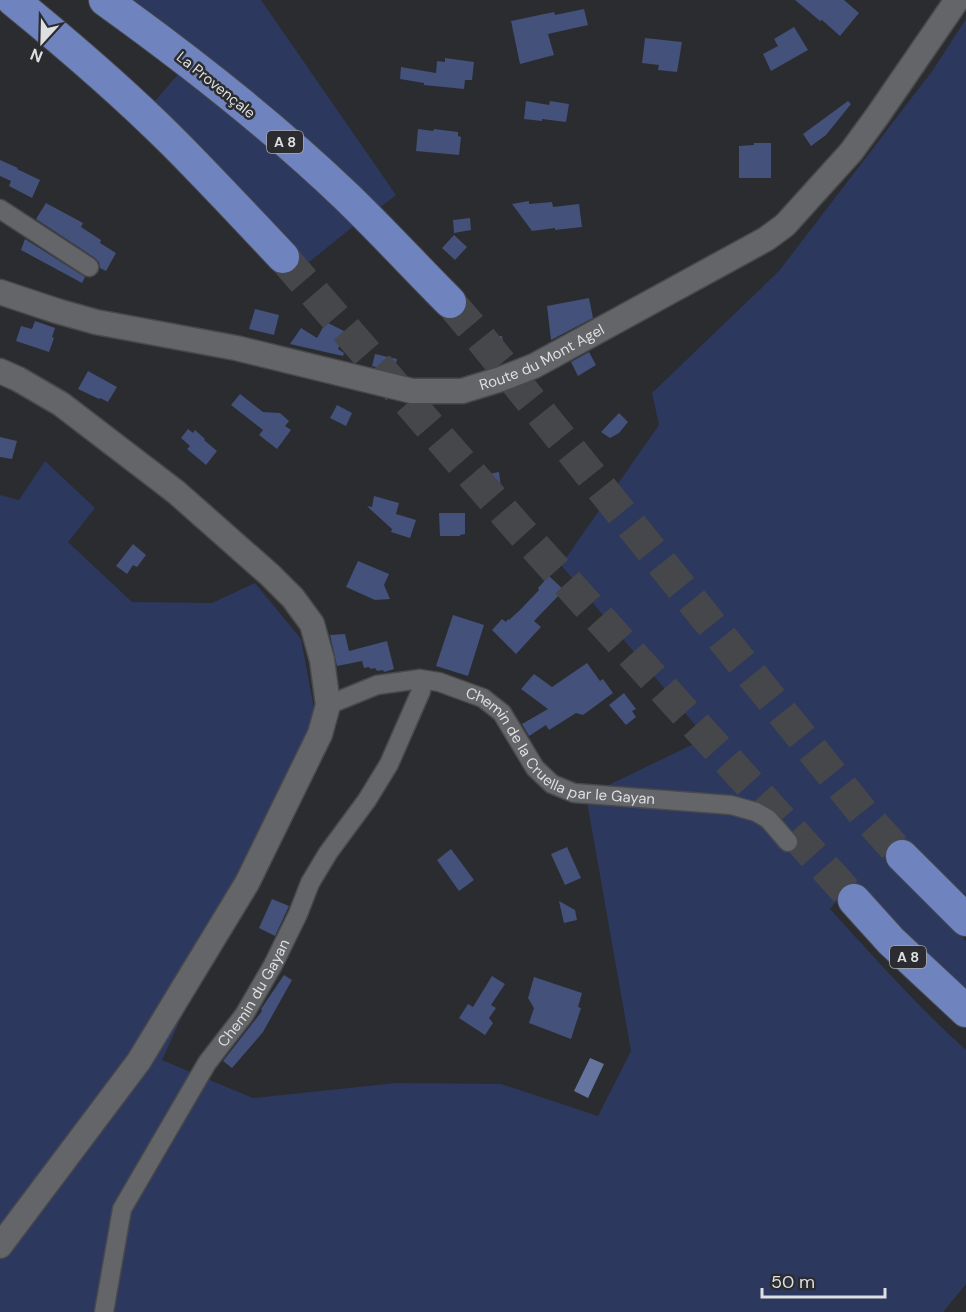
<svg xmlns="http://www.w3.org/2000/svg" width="966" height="1312" viewBox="0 0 966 1312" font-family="'DM Sans',sans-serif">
  <rect width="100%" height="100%" fill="#2b2c2f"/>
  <path fill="#2c385e" d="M 134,0 L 261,0 L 396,195 L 378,209 L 289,128 L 192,44 Z
    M 966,19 L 966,895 L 929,866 L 899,838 L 881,854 L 966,941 L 966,994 L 851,885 L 830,909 C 874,957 917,1006 966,1050 L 966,1284 L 943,1312 L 0,1312 L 0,495 L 19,500 L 45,461 L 95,508 L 68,542 L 132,602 L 212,603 L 255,583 L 301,639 L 316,719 L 162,1060 L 253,1098 L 396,1083 L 501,1084 L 598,1116 L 631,1051 L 586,796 L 706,738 L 561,565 L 659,425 L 652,393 L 779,271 L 933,70 Z
    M 181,71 L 356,224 L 308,263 L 154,102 Z"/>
  <path fill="#65739f" d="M 590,1058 L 604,1064 L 588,1098 L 574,1091 Z"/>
  <path fill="#43517b" d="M 795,0 L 844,0 L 859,13 L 840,36 L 822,20 L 820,21 Z
    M 584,9 L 588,25 L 548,34 L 554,55 L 520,64 L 511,21 L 554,12 L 555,15 Z
    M 794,27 L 808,50 L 771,71 L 763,54 L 778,46 L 774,39 Z
    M 645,38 L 682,42 L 677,72 L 658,70 L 659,65 L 642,63 Z
    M 445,58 L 474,62 L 472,80 L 465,80 L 464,89 L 424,85 L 424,83 L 400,79 L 401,67 L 436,73 L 437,61 L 445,62 Z
    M 526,101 L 549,105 L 550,101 L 569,104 L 566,122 L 542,119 L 542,121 L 524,119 Z
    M 848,101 L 851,104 L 826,135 L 811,146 L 803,134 Z
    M 418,129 L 433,131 L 434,129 L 458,132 L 458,136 L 461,137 L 459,155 L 416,151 Z
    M 754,143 L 771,143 L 771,178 L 739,178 L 739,146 L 754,145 Z
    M 0,160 L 18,168 L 17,169 L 40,180 L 32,198 L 9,186 L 11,181 L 0,176 Z
    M 529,201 L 529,204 L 552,202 L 553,207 L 579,204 L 582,227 L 555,230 L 555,228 L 532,231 L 512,204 Z
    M 46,203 L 83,223 L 81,227 L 101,240 L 100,243 L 116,253 L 106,271 L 100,268 L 99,262 L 95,258 L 36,219 Z
    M 470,218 L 471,230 L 454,233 L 453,220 Z
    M 454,235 L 467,247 L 455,260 L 442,248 Z
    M 25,239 L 85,277 L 82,283 L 21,250 Z
    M 589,298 L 593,318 L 551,340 L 547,306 Z
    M 255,309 L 279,315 L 274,335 L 249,329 Z
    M 35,321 L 55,328 L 52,337 L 54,338 L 49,352 L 16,341 L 21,326 L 32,329 Z
    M 326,322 L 346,332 L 338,349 L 344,353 L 343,356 L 290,344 L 301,328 L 317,338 Z
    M 495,336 L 502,336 L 506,356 L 485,357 L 483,338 Z
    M 589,352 L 596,365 L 578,376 L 571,362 Z
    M 375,354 L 397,359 L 394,372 L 372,366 Z
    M 88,371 L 117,387 L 108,402 L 100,398 L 99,399 L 78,389 Z
    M 240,394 L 263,412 L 280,413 L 289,421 L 285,426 L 291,430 L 277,449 L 259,435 L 263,430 L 231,405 Z
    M 337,405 L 352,413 L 346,426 L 330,418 Z
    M 619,413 L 628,422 L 619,433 L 610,438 L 601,432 Z
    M 188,429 L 193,433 L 195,430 L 205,439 L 204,440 L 217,451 L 206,465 L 187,449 L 190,446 L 181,438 Z
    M 0,437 L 17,441 L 12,459 L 0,457 Z
    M 499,472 L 501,488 L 485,491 L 483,475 Z
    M 374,496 L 399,503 L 396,514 L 416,520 L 410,538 L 391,532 L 392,529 L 371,510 L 367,506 L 372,507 Z
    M 439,513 L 465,513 L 465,534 L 460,535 L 460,536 L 440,536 Z
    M 133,544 L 146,555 L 137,567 L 133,565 L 127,574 L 116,566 Z
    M 358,561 L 389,574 L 384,585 L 390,599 L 375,600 L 346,587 Z
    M 549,576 L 564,590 L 534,621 L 541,627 L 516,654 L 492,630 L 502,619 L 506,622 L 508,619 L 509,620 L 521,609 L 539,590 L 538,588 Z
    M 453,615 L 484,625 L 468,676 L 436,666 Z
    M 345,634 L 349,651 L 387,641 L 394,669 L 384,672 L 383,670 L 377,671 L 375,668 L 371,669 L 369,667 L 364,668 L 362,661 L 337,666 L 330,635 Z
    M 587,663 L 600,681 L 603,679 L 613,693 L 583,715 L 576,713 L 549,730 L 546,725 L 529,736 L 522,724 L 548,709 L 521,689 L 534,674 L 552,687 Z
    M 624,693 L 636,709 L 632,711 L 636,717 L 626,725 L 609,705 Z
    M 567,847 L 581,878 L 565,885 L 551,854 Z
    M 451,849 L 474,880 L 459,891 L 437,860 Z
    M 272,899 L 289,906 L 275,936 L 259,928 Z
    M 559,901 L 575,910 L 577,920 L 564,923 Z
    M 284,975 L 292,980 L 263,1032 L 232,1068 L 223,1061 L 262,1011 L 261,1009 Z
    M 492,976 L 505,984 L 491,1005 L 496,1008 L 489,1018 L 493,1023 L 485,1035 L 459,1018 L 468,1004 L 473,1007 Z
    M 534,977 L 582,993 L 578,1007 L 581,1008 L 571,1039 L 529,1023 L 534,1008 L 528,998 Z"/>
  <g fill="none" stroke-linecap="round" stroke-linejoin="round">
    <path stroke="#46474a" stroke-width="32" stroke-dasharray="32 16" stroke-linecap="butt" d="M 283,257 L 517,527 L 854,900
      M 450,302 L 478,335 L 863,813 L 902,856"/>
    <defs>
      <g id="street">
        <path d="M 0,209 L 89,267"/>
        <path id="s1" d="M 328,705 L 377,685 L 420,679 L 439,682 L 483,698 L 502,713 L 535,768 L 552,784 L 574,793 L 731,805 L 756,812 L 768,819 L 788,842"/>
        <path id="s2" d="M 104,1312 L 122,1209 L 207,1063 L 244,1015 L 273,965 L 298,914 L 310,883 L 328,853 L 367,800 L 389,764 L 421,691 L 420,679"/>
      </g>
      <g id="secondary">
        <path id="s3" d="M 0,292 L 57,311 L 96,322 L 236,348 L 412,391 L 462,391 L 501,379 L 534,366 L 766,239 L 785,225 L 851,152 L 878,115 L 957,0"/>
        <path d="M 0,371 L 18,379 L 61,404 L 176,492 L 270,575 L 293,598 L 312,624 L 322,660 L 328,705 L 320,734 L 247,883 L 139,1061 L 0,1246"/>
      </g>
      <path id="highway" d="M 13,0 C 67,44 122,91 172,141 C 210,179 246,218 283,257
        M 105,0 C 190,61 273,126 348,198 C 383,232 416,268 450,302
        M 902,856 L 966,920
        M 854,900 L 891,941 L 966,1011"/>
    </defs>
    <use href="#street" stroke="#48494c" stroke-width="21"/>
    <use href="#secondary" stroke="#48494c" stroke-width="27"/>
    <use href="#highway" stroke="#48494c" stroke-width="34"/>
    <use href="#street" stroke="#646568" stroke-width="18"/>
    <use href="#secondary" stroke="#646568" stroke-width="24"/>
    <use href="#highway" stroke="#6f83bf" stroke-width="32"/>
  </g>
  <g text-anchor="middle" stroke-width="5" stroke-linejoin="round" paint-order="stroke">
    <g fill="#2b2c2f" stroke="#a8a9ac" stroke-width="1.5">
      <rect x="267" y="131" width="36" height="22" rx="4.5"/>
      <rect x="890" y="946" width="36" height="22" rx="4.5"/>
    </g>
    <g font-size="14" font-weight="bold" fill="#dedfe1">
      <text x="285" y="147">A 8</text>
      <text x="908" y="962">A 8</text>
    </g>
    <g font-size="15" fill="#dedfe1" stroke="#2b2c2f">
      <text transform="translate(216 85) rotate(39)" y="5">La Provençale</text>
      <text dy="5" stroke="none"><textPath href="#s3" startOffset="561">Route du Mont Agel</textPath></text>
      <text dy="5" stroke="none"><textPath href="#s1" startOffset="262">Chemin de la Cruella par le Gayan</textPath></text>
      <text dy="5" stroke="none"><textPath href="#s2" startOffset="358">Chemin du Gayan</textPath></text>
    </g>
  </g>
  <g transform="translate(42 42) rotate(202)" stroke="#2b2c2f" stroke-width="4.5" paint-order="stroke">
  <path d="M0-4.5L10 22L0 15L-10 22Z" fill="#dedfe1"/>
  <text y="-9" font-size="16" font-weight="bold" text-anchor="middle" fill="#dedfe1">N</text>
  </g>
  <path d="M762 1288v9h123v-9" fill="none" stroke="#dedfe1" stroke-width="3"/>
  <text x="771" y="1288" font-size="18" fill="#dedfe1" stroke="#2b2c2f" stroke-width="4.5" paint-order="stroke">50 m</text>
</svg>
